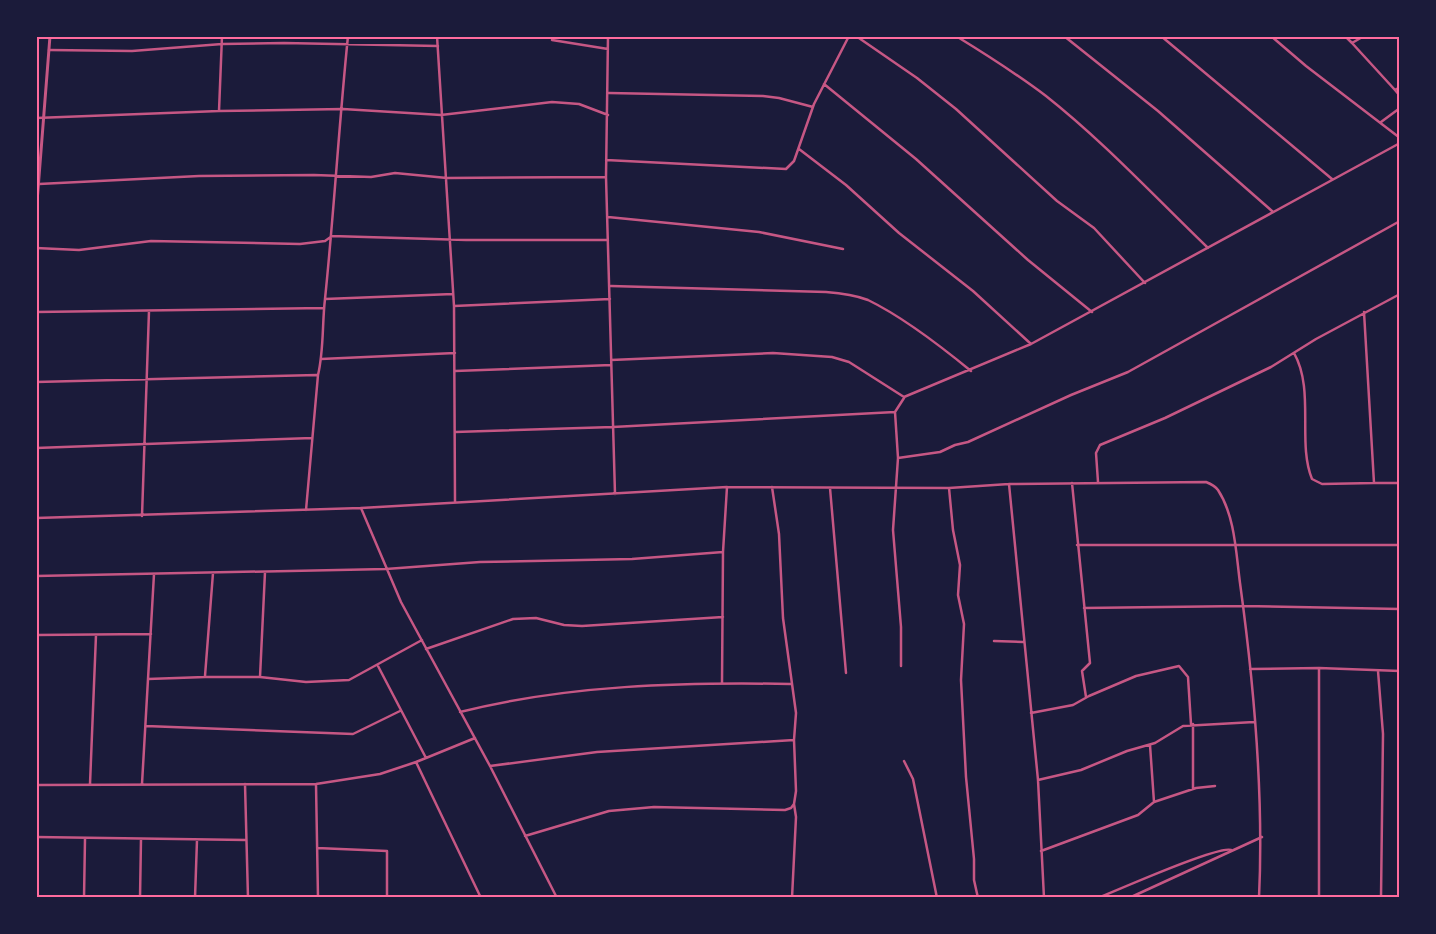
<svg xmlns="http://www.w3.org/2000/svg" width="1436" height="934" viewBox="0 0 1436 934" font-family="Figtree,sans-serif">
  <rect width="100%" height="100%" fill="#1b1b3a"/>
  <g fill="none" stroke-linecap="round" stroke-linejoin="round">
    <path stroke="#c65784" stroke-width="2.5" d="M 437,36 L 454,306 L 455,501
      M 608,36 L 606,177 L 615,494
      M 682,36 L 705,37
      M 856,36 L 917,78 L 956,109 L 1057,201 L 1094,228 L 1145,283
      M 956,36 C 987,55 1017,74 1046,96 C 1103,141 1155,197 1208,248
      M 1064,36 L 1158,111 L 1272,211
      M 1161,36 L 1332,179
      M 1271,36 L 1306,66 L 1400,138
      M 1345,36 L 1352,43 L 1364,36
      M 552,40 L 608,49
      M 1352,43 L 1395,90 L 1400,87
      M 49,50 L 132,51 L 222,44 L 284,43 L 438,46
      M 824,84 L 916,159 L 1028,260 L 1092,312
      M 1395,90 L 1400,96
      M 609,93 L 763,96 L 779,98 L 813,107
      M 219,111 L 222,36
      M 36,118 L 219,111 L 343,109 L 441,115 L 552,102 L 579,104 L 608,115
      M 1381,122 L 1400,108
      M 799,149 L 846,185 L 899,233 L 973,291 L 1031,344
      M 606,160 L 786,169 L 794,161 L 814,104 L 849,36
      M 39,184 L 199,176 L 314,175 L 371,177 L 395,173 L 447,178 L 606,177
      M 608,217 L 759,232 L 843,249
      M 36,248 L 79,250 L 151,241 L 300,244 L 325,241 L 332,236 L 466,240 L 608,240
      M 611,286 L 826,292 C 840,293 855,295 868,300 C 901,316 943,348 971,371
      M 325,299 L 453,294
      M 454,306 L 610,299
      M 36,312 L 324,308
      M 1364,312 L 1374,483 L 1400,483
      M 1294,353 C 1315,390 1297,443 1312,479 L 1322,484 L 1374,483
      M 321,359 L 455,353
      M 611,360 L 773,353 L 832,357 L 849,362 L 904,397 L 1031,344 L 1400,143
      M 455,371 L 611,365
      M 36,382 L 317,375
      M 455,432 L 613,427 L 895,412
      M 36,448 L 312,438
      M 898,458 L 940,452 L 955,445 L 968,442 L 1071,395 L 1128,372 L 1400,221
      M 1098,482 L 1096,453 L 1100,445 L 1165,418 L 1271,367 L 1316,339 L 1400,294
      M 1072,483 L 1090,663 L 1082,671 L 1086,697
      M 1009,484 L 1038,780 L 1081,770 L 1127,751 L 1155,743 L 1183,726 L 1254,722
      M 830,488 L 846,673
      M 949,488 L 953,530 L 960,565 L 958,595 L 964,624 L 961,680 L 966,777 L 974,859 L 974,880 L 978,898
      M 361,508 L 401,602 L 490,766 L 557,898
      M 306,510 L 318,375 C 324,350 322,324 325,299 C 334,212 339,124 348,36
      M 142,516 L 149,311
      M 36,518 L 361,508 L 727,487 L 949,488 L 1009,484 L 1206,482 C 1211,484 1215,486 1218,490 C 1235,516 1236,553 1240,583 C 1254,685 1264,794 1259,898
      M 1077,545 L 1400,545
      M 36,576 L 386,569 L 480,562 L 632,559 L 723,552
      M 1084,608 L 1243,606 L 1400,609
      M 36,635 L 151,634
      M 994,641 L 1023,642
      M 426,649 L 513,619 L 536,618 L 564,625 L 582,626 L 723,617
      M 378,666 L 426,758 L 416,762
      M 901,666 L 901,627 L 893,530 L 898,458 L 895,412 L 904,398
      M 1250,669 L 1319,668 L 1400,671
      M 1378,671 L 1383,734 L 1381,898
      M 205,676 L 213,573
      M 260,677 L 265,572
      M 148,679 L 205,677 L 260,677 L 306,682 L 349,680 L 422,640
      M 722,683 L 723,552 L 727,487
      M 460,712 C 567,685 681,682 791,684
      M 1031,713 L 1073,705 L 1089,696 L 1136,676 L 1179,666 L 1188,677 L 1191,724
      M 1193,724 L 1193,789
      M 146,726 L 353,734 L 400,711
      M 426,758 L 475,738
      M 904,761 L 913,779 L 937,898
      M 490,766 L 597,752 L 794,740
      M 1038,780 L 1044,898
      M 90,784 L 96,635
      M 142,784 L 154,574
      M 245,784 L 248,898
      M 316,784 L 318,898
      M 36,785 L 316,784 L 380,774 L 416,762 L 481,898
      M 1154,802 L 1196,788 L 1215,786
      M 525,836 L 609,811 L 654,807 L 785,810 L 791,808 L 794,804 L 796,791 L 794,740 L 796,713 L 783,618 L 779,534 L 772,487
      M 36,837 L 246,840
      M 317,848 L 387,851 L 387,898
      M 1041,851 L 1138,815 L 1154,802 L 1150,745
      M 84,898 L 85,839
      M 140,898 L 141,839
      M 195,898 L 197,840
      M 792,898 L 796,817 L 794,804
      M 1098,898 C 1118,890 1219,845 1231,850
      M 1129,898 L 1262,837
      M 1319,898 L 1319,668"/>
    <path stroke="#c65784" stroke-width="3" d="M 36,215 L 50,36"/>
  </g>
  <rect width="1436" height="934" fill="none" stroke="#1b1b3a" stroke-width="75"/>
  <rect x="38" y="38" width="1360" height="858" fill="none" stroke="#ff6b9d" stroke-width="2"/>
</svg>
